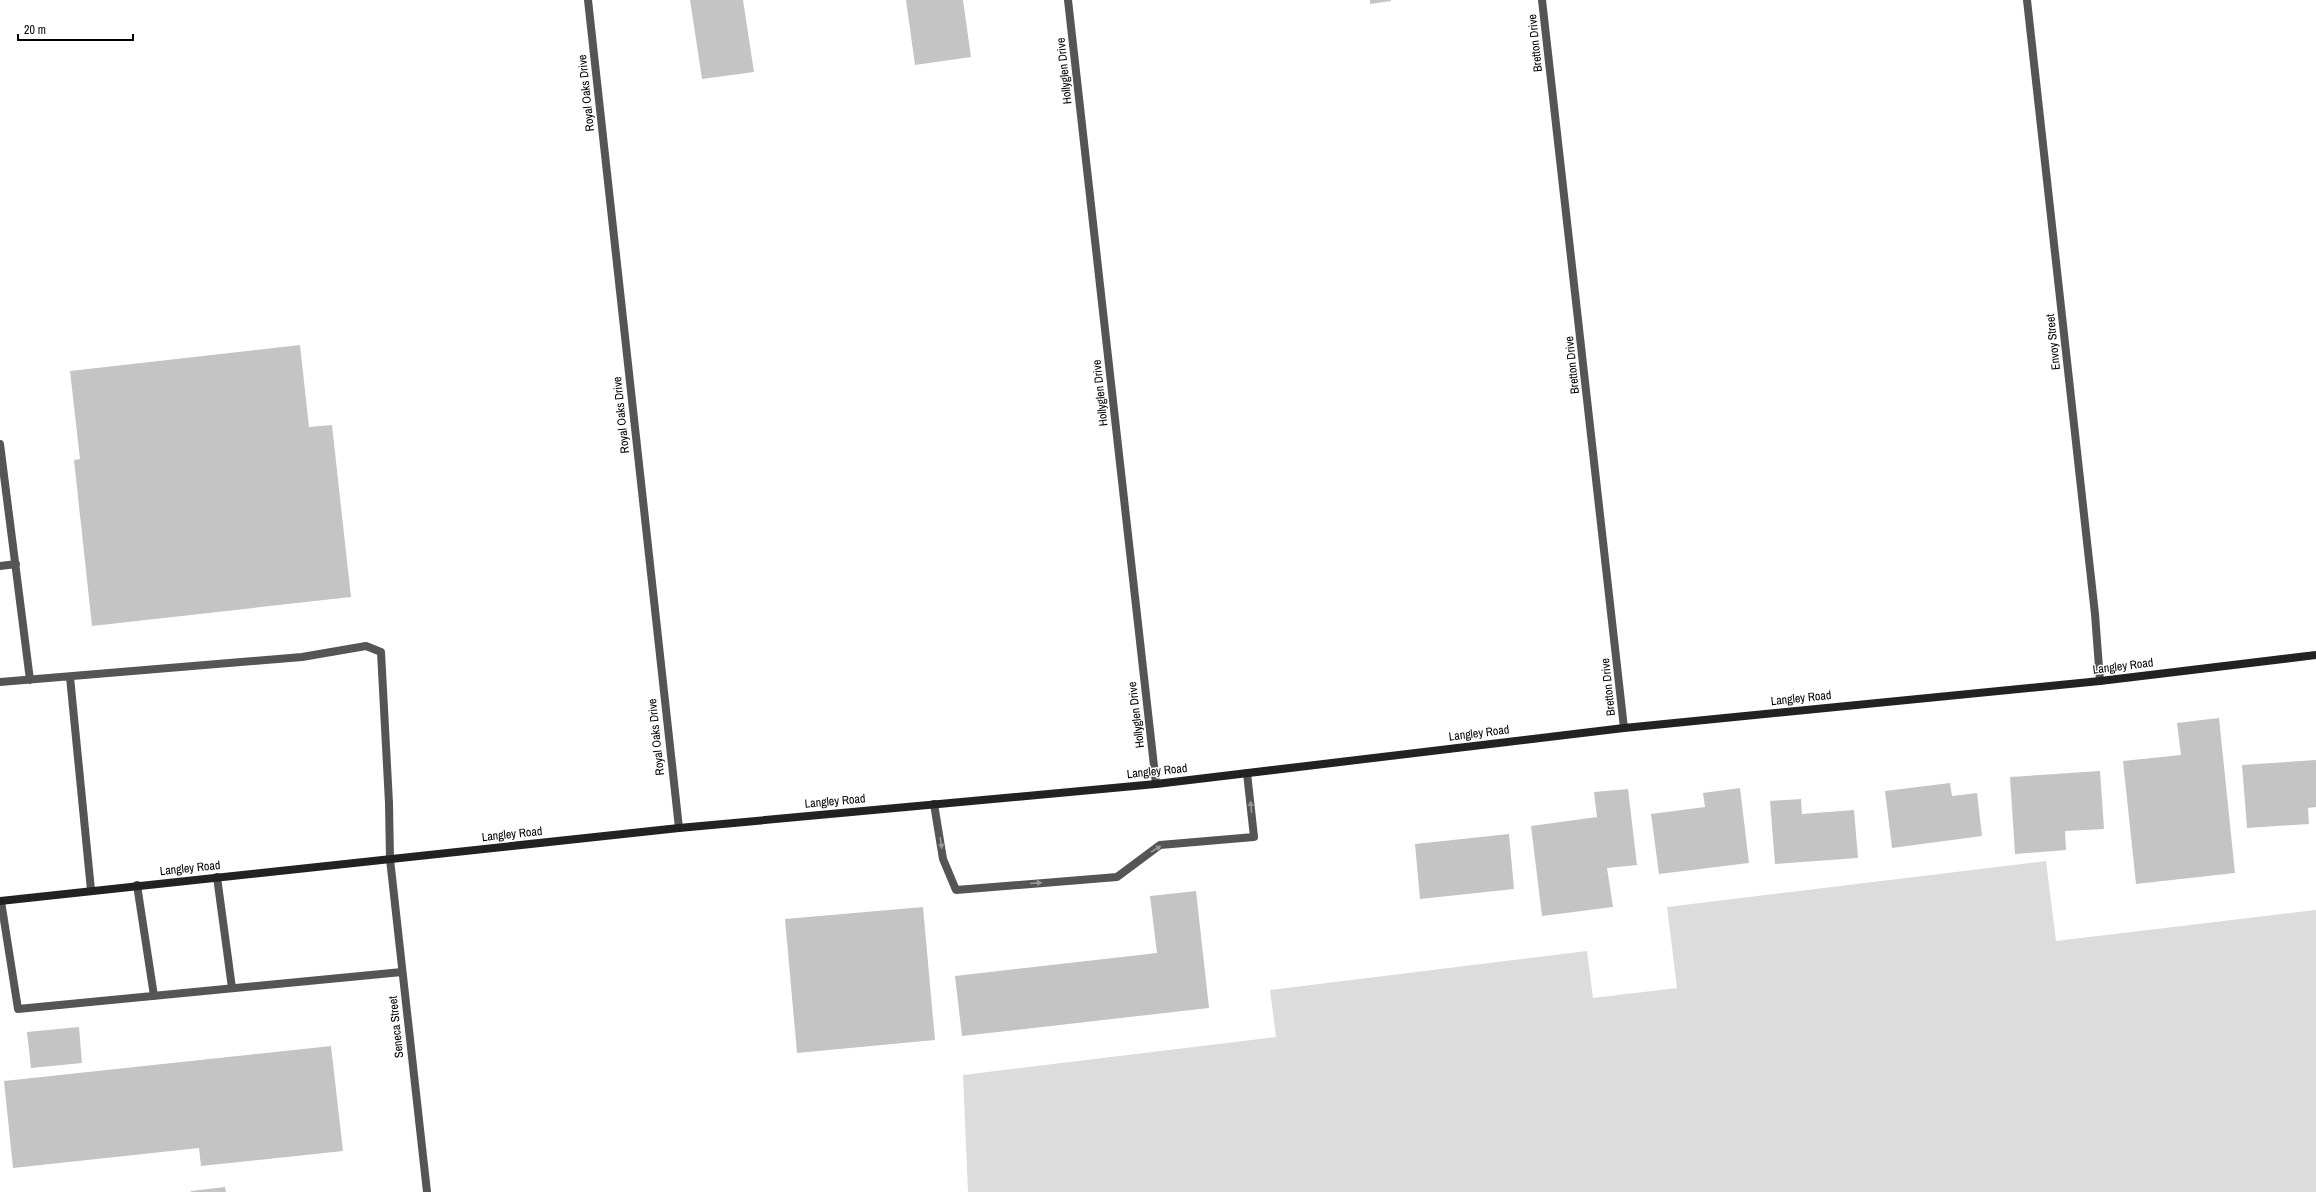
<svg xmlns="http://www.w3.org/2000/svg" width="2316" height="1192" viewBox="0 0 2316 1192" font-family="'Archivo Narrow',sans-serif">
  <rect width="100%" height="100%" fill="#fff"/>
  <path fill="#dcdcdc" d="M 2046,861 L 2056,941 L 2316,910 L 2316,1192 L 968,1192 L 963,1075 L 1276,1037 L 1270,990 L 1587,951 L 1593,998 L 1677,988 L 1667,907 Z"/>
  <path fill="#c4c4c4" d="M 690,0 L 743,0 L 754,72 L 702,79 Z
    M 906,0 L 963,0 L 971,57 L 915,65 Z
    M 1370,0 L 1391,0 L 1391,1 L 1370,4 Z
    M 300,345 L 309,427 L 332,425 L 351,597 L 92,626 L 74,460 L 80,459 L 70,371 Z
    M 2219,718 L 2235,873 L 2136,884 L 2123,761 L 2181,755 L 2177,723 Z
    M 2316,760 L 2316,807 L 2308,808 L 2309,824 L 2247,828 L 2242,765 Z
    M 2100,771 L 2104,829 L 2065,831 L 2066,850 L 2015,854 L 2010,777 Z
    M 1950,783 L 1952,796 L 1977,793 L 1982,836 L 1892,848 L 1885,791 Z
    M 1740,788 L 1749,863 L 1659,874 L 1651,814 L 1705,807 L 1703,793 Z
    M 1628,789 L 1637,865 L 1607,868 L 1613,907 L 1542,916 L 1531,826 L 1597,817 L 1594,792 Z
    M 1801,799 L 1802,814 L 1854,810 L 1858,858 L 1775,864 L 1770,801 Z
    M 1509,834 L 1514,889 L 1420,899 L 1415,844 Z
    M 1196,891 L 1209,1008 L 962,1036 L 955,976 L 1157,953 L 1150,896 Z
    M 923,907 L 935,1040 L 797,1053 L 785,919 Z
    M 79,1027 L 82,1063 L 31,1068 L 27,1032 Z
    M 331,1046 L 343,1151 L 201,1166 L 199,1148 L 13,1168 L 4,1081 Z
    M 225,1187 L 226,1192 L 191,1192 L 191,1191 Z"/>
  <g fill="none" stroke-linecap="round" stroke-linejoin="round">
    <path stroke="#555" stroke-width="8" d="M 0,444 L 30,680
      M 0,566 L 16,564
      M 70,677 L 91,890
      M 0,682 L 302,657 L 366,646 L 381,652 L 389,803 L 390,859
      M 934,804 L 943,859 L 956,890 L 1117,877 L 1160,845 L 1254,837 L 1247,773
      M 217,877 L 232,988
      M 137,885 L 154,996
      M 1,901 L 18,1009 L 402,972"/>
    <path stroke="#555" stroke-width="8" d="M 588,0 L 679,828
      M 1068,0 L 1156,784
      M 1542,0 L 1624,728
      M 2027,0 L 2095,614 L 2100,681
      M 390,859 L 427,1192"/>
    <path stroke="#222" stroke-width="8" d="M 0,901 L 679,828 L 1156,784 L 1624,728 L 2100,681 L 2316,655"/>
  </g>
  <defs><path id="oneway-solid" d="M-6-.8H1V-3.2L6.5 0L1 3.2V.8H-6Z"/></defs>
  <g fill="#999">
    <use href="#oneway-solid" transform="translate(1251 807) rotate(-96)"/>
    <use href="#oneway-solid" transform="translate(941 843) rotate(81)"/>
    <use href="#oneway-solid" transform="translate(1156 849) rotate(-32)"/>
    <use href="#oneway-solid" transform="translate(1036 883) rotate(-5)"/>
  </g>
  <g text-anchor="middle" stroke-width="3" stroke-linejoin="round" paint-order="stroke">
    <g font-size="12" fill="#000" stroke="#fff">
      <text transform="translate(1535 43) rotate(-96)" y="4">Bretton Drive</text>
      <text transform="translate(1064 71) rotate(-96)" y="4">Hollyglen Drive</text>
      <text transform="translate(586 93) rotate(-96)" y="4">Royal Oaks Drive</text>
      <text transform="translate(2053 342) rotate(-96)" y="4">Envoy Street</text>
      <text transform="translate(1572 365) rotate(-96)" y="4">Bretton Drive</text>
      <text transform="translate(1100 393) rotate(-96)" y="4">Hollyglen Drive</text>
      <text transform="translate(621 415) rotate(-96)" y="4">Royal Oaks Drive</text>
      <text transform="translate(2123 666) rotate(-7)" y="4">Langley Road</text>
      <text transform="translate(1608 687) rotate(-96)" y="4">Bretton Drive</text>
      <text transform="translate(1801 698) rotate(-6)" y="4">Langley Road</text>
      <text transform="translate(1136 715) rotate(-97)" y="4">Hollyglen Drive</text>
      <text transform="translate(1479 733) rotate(-7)" y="4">Langley Road</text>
      <text transform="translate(656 737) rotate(-96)" y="4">Royal Oaks Drive</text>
      <text transform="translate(1157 771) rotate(-6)" y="4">Langley Road</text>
      <text transform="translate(835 801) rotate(-5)" y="4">Langley Road</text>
      <text transform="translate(512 834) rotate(-6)" y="4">Langley Road</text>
      <text transform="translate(190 868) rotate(-6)" y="4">Langley Road</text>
      <text transform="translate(396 1027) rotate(-96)" y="4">Seneca Street</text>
    </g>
  </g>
  <path d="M18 34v6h115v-6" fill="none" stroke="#000000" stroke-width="2"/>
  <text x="24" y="34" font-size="12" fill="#000000" stroke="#ffffff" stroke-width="3" paint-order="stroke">20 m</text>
</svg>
